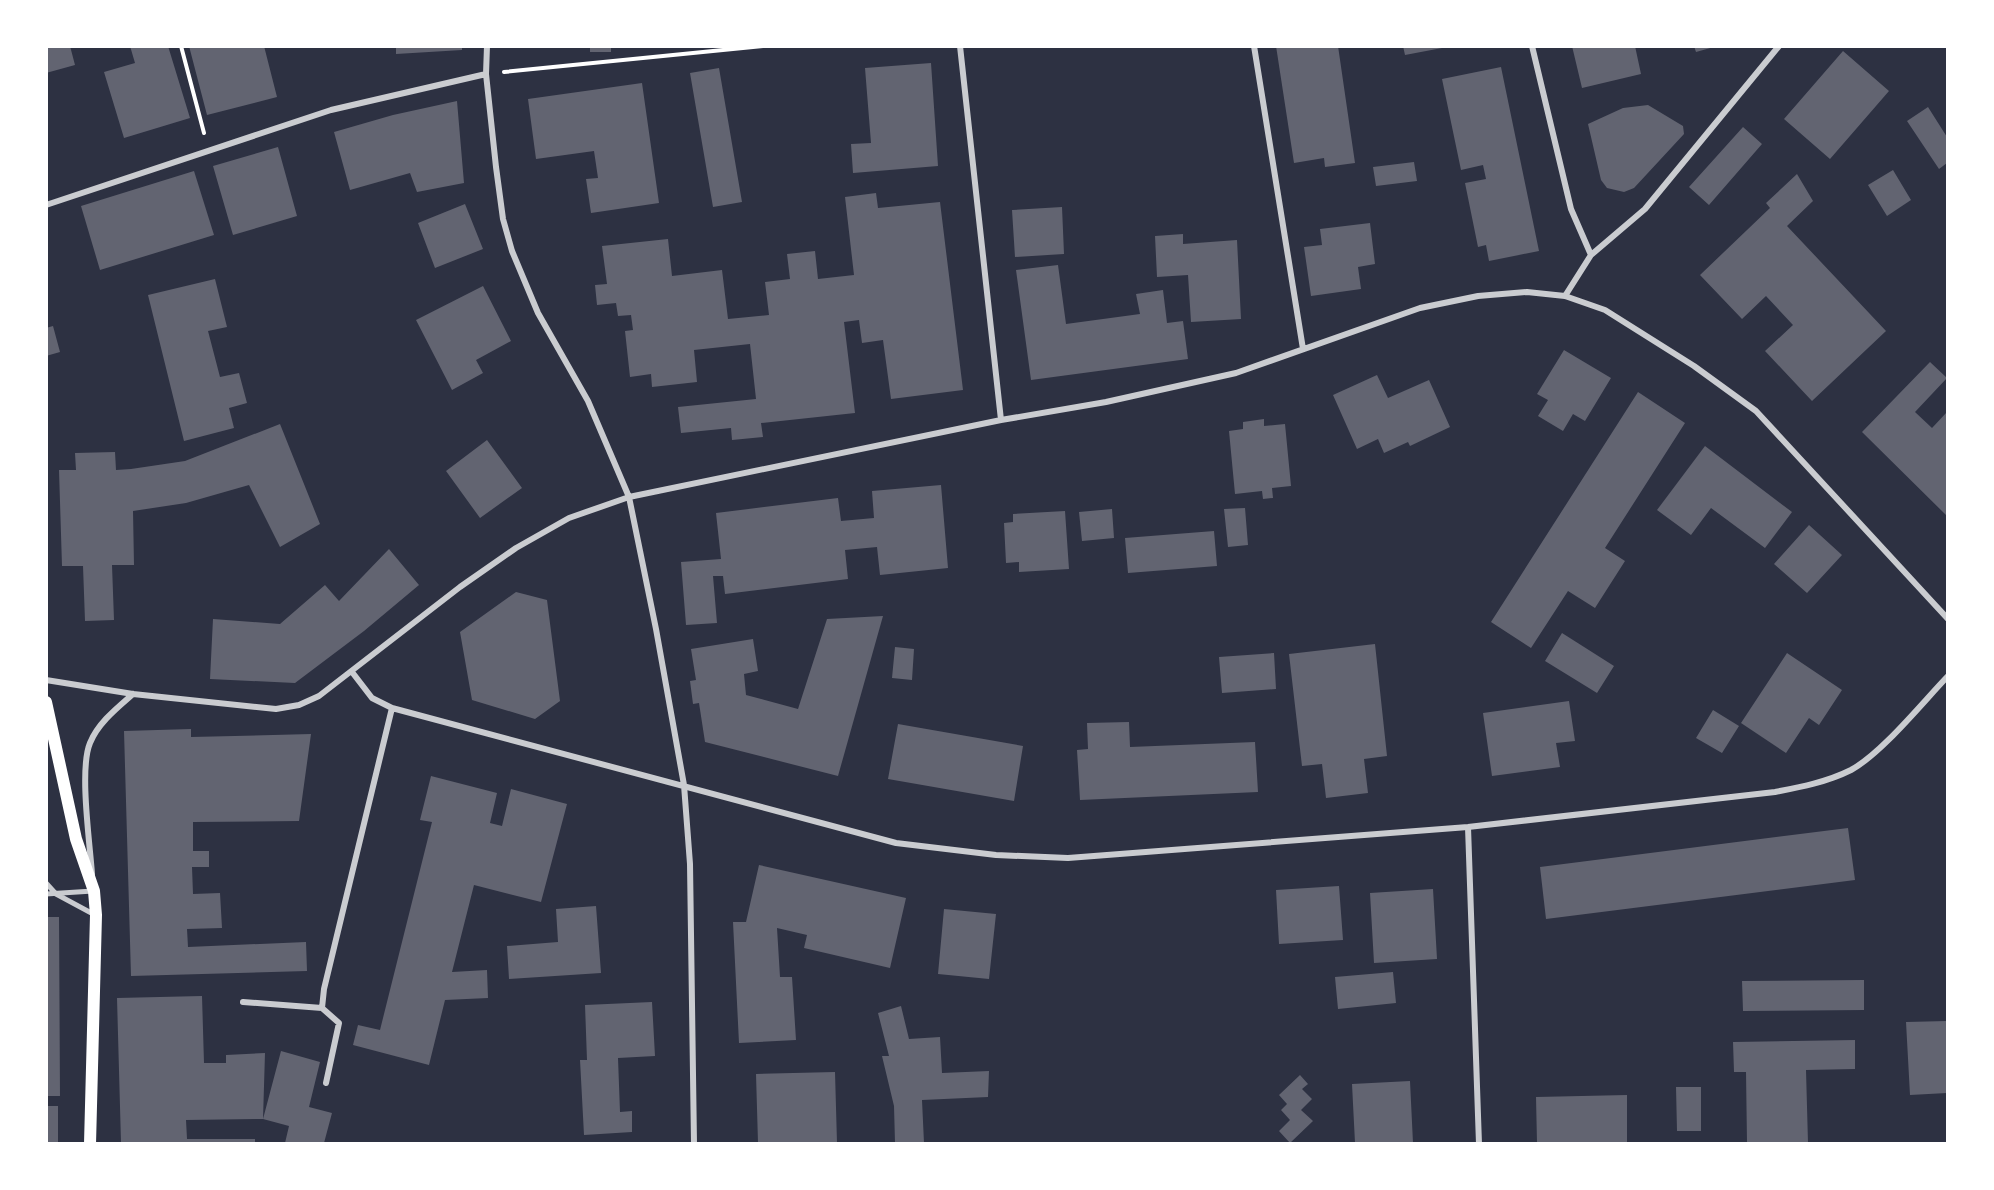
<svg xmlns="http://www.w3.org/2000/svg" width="1994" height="1190" viewBox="0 0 1994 1190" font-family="'Roboto Condensed',sans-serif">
  <rect width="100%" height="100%" fill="#2d3142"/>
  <path fill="#626471" d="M 46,46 L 70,46 L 75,65 L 46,73 Z
    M 130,46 L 168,46 L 190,118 L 124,138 L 104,72 L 135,63 Z
    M 189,46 L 264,46 L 277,97 L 207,115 Z
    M 396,46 L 462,46 L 462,50 L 396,54 Z
    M 590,46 L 611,46 L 611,52 L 590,52 Z
    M 1276,46 L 1338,46 L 1355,163 L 1325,167 L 1324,158 L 1294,163 Z
    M 1403,46 L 1442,46 L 1442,48 L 1405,55 Z
    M 1572,46 L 1635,46 L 1641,74 L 1582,88 Z
    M 1694,46 L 1714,46 L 1714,47 L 1696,52 Z
    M 1843,51 L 1889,91 L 1830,159 L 1784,119 Z
    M 931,63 L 938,166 L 853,173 L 851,144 L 871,143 L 865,68 Z
    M 1501,67 L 1539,251 L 1489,261 L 1486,245 L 1478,247 L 1465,183 L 1486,179 L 1483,165 L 1461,170 L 1442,79 Z
    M 719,68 L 742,202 L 713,207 L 690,73 Z
    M 642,83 L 659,203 L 591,213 L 586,179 L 598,178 L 594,151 L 536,159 L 528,99 Z
    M 457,101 L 464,183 L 417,192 L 410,173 L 350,190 L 334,132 L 393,115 Z
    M 1648,105 L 1683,126 L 1684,134 L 1634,188 L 1624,192 L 1607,188 L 1601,180 L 1588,124 L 1623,108 Z
    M 1928,107 L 1947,137 L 1947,163 L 1939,169 L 1907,121 Z
    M 1743,127 L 1762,144 L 1709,205 L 1689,187 Z
    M 278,147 L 297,216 L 233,235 L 213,166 Z
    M 1414,162 L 1417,181 L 1376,186 L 1373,167 Z
    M 1893,170 L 1911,200 L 1887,216 L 1868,185 Z
    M 194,171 L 214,235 L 100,270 L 81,206 Z
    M 1797,174 L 1813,201 L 1787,226 L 1886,331 L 1812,401 L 1765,351 L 1793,325 L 1766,296 L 1742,319 L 1700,275 L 1770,208 L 1766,203 Z
    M 876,193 L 878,208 L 940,202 L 963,390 L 891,399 L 883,340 L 862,343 L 859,320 L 844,322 L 855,413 L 761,423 L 763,437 L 732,440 L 731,428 L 681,433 L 678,407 L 756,399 L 750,344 L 694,350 L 697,382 L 652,387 L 651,374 L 630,377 L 625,331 L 633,330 L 631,315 L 618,316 L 616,303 L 597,305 L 595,285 L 607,284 L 602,246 L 668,239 L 672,276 L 722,270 L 728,319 L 769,315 L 765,282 L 790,279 L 787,254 L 815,251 L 818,279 L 854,275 L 845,197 Z
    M 465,204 L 483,249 L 435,268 L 418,223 Z
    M 1062,207 L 1064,254 L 1015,257 L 1012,210 Z
    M 1370,223 L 1375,264 L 1358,267 L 1361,289 L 1311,296 L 1304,247 L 1322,245 L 1320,229 Z
    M 1183,234 L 1183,244 L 1237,240 L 1241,319 L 1191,322 L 1188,275 L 1157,277 L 1155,236 Z
    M 1058,265 L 1066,324 L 1140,314 L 1136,294 L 1163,290 L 1167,323 L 1183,321 L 1188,359 L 1031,380 L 1016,270 Z
    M 215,279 L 227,327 L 208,331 L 220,377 L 239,373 L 247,403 L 229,408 L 234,428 L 184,441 L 148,295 Z
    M 483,286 L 511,341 L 476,360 L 483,373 L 452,390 L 416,320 Z
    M 53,326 L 60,352 L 46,356 L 46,328 Z
    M 1564,350 L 1611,378 L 1585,421 L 1573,414 L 1563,431 L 1538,416 L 1548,400 L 1537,394 Z
    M 1930,362 L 1947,378 L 1915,412 L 1932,428 L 1947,412 L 1947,516 L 1862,432 Z
    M 1377,375 L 1388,398 L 1429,380 L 1450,427 L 1410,446 L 1408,442 L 1384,453 L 1378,439 L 1357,449 L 1333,395 Z
    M 1638,392 L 1685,423 L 1605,548 L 1625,561 L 1595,608 L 1568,591 L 1531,648 L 1491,622 Z
    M 1264,419 L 1264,426 L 1285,424 L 1291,486 L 1272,488 L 1273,498 L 1263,499 L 1262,491 L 1235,494 L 1229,431 L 1243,429 L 1243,422 Z
    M 280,424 L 320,524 L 280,547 L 249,485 L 186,503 L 133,511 L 134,565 L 112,565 L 114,620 L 85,621 L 83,566 L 62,566 L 59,470 L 76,470 L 75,453 L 115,452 L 116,470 L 131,469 L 185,461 Z
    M 487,440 L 522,488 L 480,518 L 446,471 Z
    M 1705,446 L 1792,512 L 1765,548 L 1711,508 L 1691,535 L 1657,510 Z
    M 941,485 L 948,568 L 880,575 L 877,547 L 845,550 L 848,579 L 725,594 L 723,576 L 713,576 L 717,623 L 686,625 L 681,562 L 721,559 L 716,513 L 838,498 L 841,521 L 874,518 L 872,491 Z
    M 1245,508 L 1248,545 L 1228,547 L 1224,509 Z
    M 1112,509 L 1114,538 L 1082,541 L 1079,512 Z
    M 1065,511 L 1069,569 L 1019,572 L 1019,562 L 1006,563 L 1004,523 L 1013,522 L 1013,514 Z
    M 1809,525 L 1842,555 L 1807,593 L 1774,564 Z
    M 1214,531 L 1217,566 L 1128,573 L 1125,538 Z
    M 389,549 L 419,585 L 364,631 L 295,683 L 210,679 L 213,619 L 280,624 L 325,585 L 339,601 Z
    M 516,592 L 547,600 L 560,701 L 535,719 L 472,700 L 460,632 Z
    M 883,616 L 838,776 L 705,742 L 699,703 L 693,704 L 690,681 L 696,680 L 691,649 L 753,639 L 758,671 L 744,674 L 746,695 L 798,709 L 827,619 Z
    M 1562,633 L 1614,666 L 1597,693 L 1545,661 Z
    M 1375,644 L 1387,756 L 1364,759 L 1368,793 L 1326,798 L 1322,764 L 1302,766 L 1289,654 Z
    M 895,647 L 914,649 L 912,680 L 892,678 Z
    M 1274,653 L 1276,689 L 1222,693 L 1219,657 Z
    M 1787,653 L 1842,690 L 1819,725 L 1809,718 L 1786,753 L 1741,723 Z
    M 1569,701 L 1575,741 L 1556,743 L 1560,767 L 1492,776 L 1483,713 Z
    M 1713,710 L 1739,726 L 1722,753 L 1696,738 Z
    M 1129,722 L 1130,747 L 1255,742 L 1258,792 L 1080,800 L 1077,750 L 1088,749 L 1087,723 Z
    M 898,724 L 1023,746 L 1014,801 L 888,779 Z
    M 191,729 L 191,737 L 311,734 L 299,821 L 193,822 L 193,851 L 209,851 L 209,867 L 192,867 L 193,894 L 220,893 L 222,928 L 187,929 L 188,947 L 306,942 L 307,971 L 131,976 L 124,731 Z
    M 431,776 L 497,793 L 490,823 L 502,826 L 511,789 L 567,804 L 541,902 L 474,885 L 452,972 L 487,970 L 488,998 L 445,1000 L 429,1065 L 353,1045 L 358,1025 L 380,1030 L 432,822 L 420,820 Z
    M 1848,828 L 1855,880 L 1546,919 L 1540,867 Z
    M 759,865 L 906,898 L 890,968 L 804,948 L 807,935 L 777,928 L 780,977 L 792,977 L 796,1040 L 739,1043 L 733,922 L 746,922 Z
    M 1339,886 L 1343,940 L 1279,944 L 1276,890 Z
    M 1433,889 L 1437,959 L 1374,963 L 1370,893 Z
    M 596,906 L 601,973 L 509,979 L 507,946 L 558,942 L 556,909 Z
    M 944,909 L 996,914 L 989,979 L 938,974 Z
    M 46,917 L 59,917 L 60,1096 L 46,1096 Z
    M 1393,972 L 1396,1003 L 1338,1009 L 1335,977 Z
    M 1864,980 L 1864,1010 L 1743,1011 L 1742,981 Z
    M 202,996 L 204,1063 L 226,1063 L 226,1055 L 265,1053 L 263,1119 L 281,1051 L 320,1062 L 309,1107 L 332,1113 L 324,1143 L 285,1143 L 289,1126 L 263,1119 L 186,1120 L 187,1139 L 255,1139 L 255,1143 L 121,1143 L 117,998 Z
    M 652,1002 L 655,1056 L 618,1058 L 620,1112 L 632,1111 L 632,1132 L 584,1135 L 580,1060 L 587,1060 L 585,1005 Z
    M 901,1006 L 909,1039 L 940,1037 L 942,1073 L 989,1071 L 988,1097 L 922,1100 L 924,1143 L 895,1143 L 894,1106 L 882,1056 L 889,1056 L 878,1013 Z
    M 1947,1021 L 1947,1093 L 1910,1095 L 1906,1022 Z
    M 1855,1040 L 1855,1069 L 1806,1070 L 1808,1143 L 1747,1143 L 1746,1072 L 1734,1072 L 1733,1042 Z
    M 835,1072 L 837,1143 L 758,1143 L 756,1074 Z
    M 1300,1075 L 1308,1084 L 1302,1089 L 1312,1099 L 1301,1110 L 1313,1121 L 1290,1143 L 1279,1131 L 1290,1120 L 1281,1110 L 1287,1104 L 1279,1095 Z
    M 1410,1081 L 1413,1143 L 1355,1143 L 1352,1084 Z
    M 1676,1087 L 1701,1087 L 1701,1131 L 1677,1131 Z
    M 1627,1095 L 1627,1143 L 1537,1143 L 1536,1097 Z
    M 46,1106 L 58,1106 L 58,1143 L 46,1143 Z"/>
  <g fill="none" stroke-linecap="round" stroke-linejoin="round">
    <path stroke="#fff" stroke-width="4" d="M 181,46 L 204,133
      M 504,72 L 763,46"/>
    <path stroke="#caccd0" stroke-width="5" d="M 46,883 L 56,894 L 95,915
      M 46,894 L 93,891"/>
    <path stroke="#caccd0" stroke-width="6" d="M 487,46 L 486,74 L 496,167 L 503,219 L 512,251 L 538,313 L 588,401 L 629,497 L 656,629 L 684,785 L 690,864 L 694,1144
      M 960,46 L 1001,420
      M 1254,46 L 1303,349
      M 1532,46 L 1571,209 L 1591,255
      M 46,205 L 331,110 L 486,74
      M 1565,296 L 1591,255 L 1645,209 L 1779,46
      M 352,672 L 372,698 L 392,708 L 896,843 L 996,855 L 1068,858 L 1468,827 L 1775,792 C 1801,787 1827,782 1851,770 C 1882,753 1922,703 1948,676
      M 46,680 L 133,694 L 276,709 L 299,705 L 319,696 L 460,587 L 516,548 L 569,518 L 629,497 L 1001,420 L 1106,402 L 1236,373 L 1420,308 L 1478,296 L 1527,292 L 1565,296 L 1605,310 L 1694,366 L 1756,411 L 1948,619
      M 1468,827 L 1479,1144
      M 92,874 C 90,844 79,769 90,743 C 98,723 117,708 133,694
      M 243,1002 L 322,1008 L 324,989 L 392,708
      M 322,1008 L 339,1023 L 326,1083"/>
    <path stroke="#fff" stroke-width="12" d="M 46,702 L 76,839 L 94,891 L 96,915 L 90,1144"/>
  </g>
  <rect width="1994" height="1190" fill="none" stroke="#ffffff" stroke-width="96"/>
</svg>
